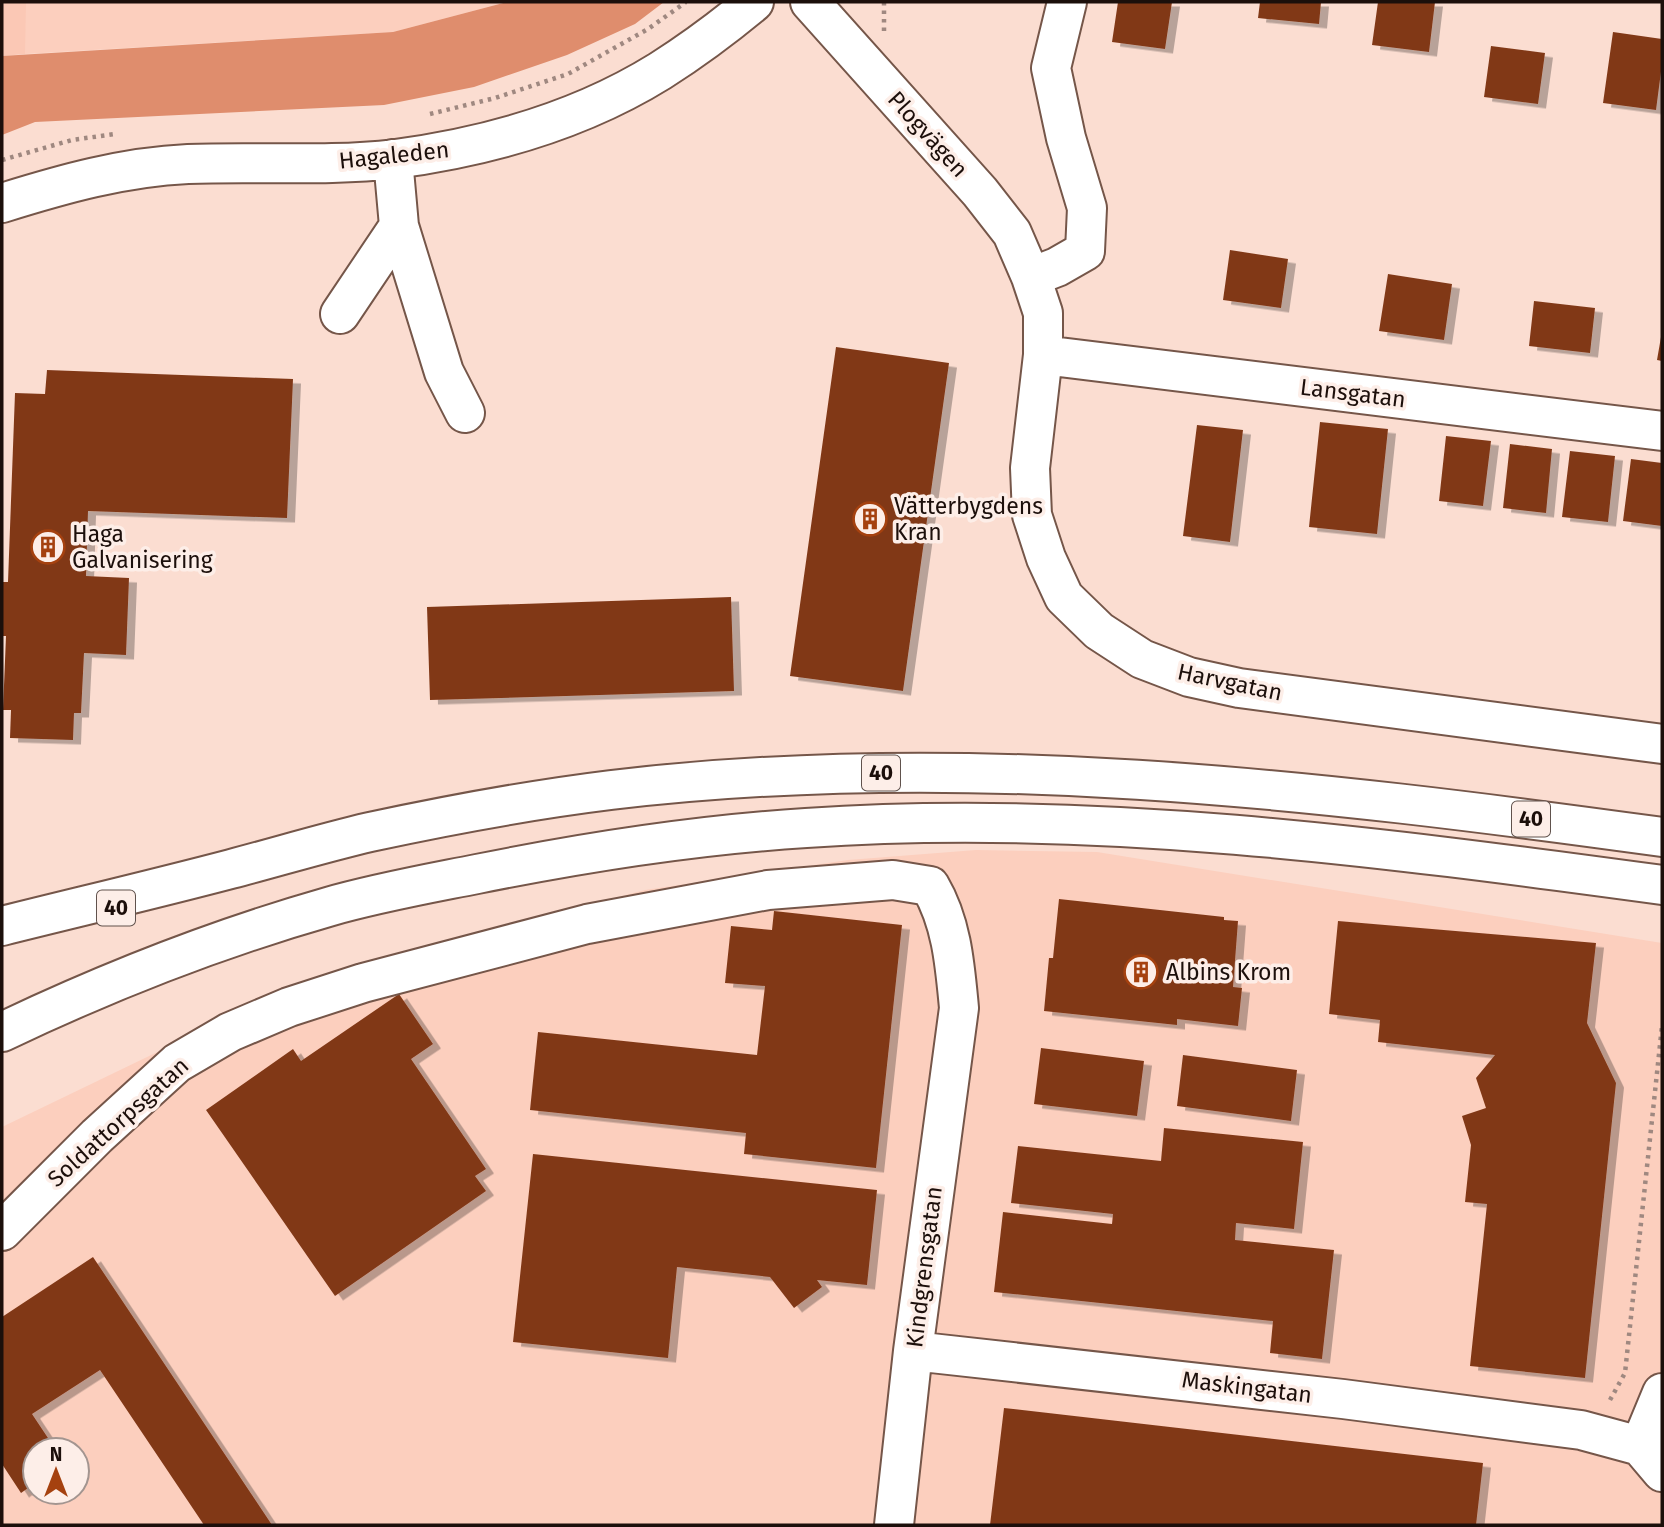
<svg xmlns="http://www.w3.org/2000/svg" width="1664" height="1527" font-family="'Fira Sans',sans-serif">
  <defs>
    <filter id="shadow"><feDropShadow dx="8" dy="4.5" stdDeviation="0" flood-color="#0004"/></filter>
  </defs>
  <rect width="100%" height="100%" fill="#fbddd1"/>
  <path fill="#fccfbe" fill-rule="evenodd" d="M25 2H507L393 32 25 54Z
    M976 850 1097 852 1662 943V1525H2V1127L174 1044 401 954 645 890 848 860ZM35 1450H77V1492H35Z"/>
  <path fill="#fbc8b5" d="M2 2H26L25 54 2 56Z"/>
  <path fill="#df8d6d" d="M507 2H664L635 24 567 55 474 87 384 105 35 122 2 135V56L393 32Z"/>
  <path fill="#813919" filter="url(#shadow)" d="M1118 2H1172L1165 49 1112 42Z
    M1260 2H1321L1319 24 1258 18Z
    M1378 2H1435L1429 52 1372 45Z
    M1613 32 1662 39V64L1656 110 1603 103Z
    M1491 46 1545 53 1538 104 1484 97Z
    M1230 250 1288 259 1281 308 1223 300Z
    M1388 274 1452 284 1444 340 1379 331Z
    M1534 301 1595 308 1590 353 1529 346Z
    M1661 337H1662V361L1657 360Z
    M836 347 949 363 903 691 790 676Z
    M47 370 293 379 287 518 88 511 86 576 129 578 126 655 84 653 81 713H74L73 740 10 738 11 710H3L6 636H2V582H8L15 393 45 394Z
    M1320 422 1388 429 1377 534 1309 527Z
    M1197 425 1243 430 1230 542 1183 536Z
    M1446 436 1491 441 1483 506 1439 501Z
    M1510 444 1552 449 1546 513 1503 508Z
    M1570 451 1615 456 1608 522 1562 517Z
    M1631 459 1662 463V526L1623 521Z
    M731 597 734 691 430 700 427 607Z
    M1059 899 1224 917V920L1238 921 1233 987 1242 988 1238 1026 1177 1019V1025L1044 1011 1049 958H1053Z
    M774 911 902 925 876 1168 744 1154 746 1133 530 1110 538 1032 757 1055 765 986 725 983 731 926 772 930Z
    M1338 921 1596 943 1587 1023 1616 1083 1585 1378 1470 1366 1487 1204 1465 1202 1471 1145 1462 1116 1486 1108 1476 1078 1495 1055 1378 1042 1380 1020 1329 1014Z
    M399 994 433 1044 411 1059 486 1169 475 1176 486 1191 335 1296 206 1110 293 1049 301 1061Z
    M1041 1048 1144 1061 1137 1116 1034 1104Z
    M1183 1055 1297 1070 1291 1121 1177 1106Z
    M1164 1128 1303 1142 1294 1229 1236 1223 1235 1240 1334 1250 1322 1359 1270 1353 1273 1321 994 1292 1003 1212 1112 1224 1113 1214 1011 1203 1018 1146 1161 1161Z
    M533 1154 877 1190 867 1285 817 1280 822 1287 794 1308 770 1277 677 1267 668 1358 513 1342Z
    M93 1257 272 1525H204L100 1370 32 1414 56 1450H35V1483L21 1493 2 1464V1317Z
    M1004 1408 1483 1463 1476 1525H990Z"/>
  <g fill="none" stroke-linecap="round" stroke-linejoin="round">
    <defs>
      <path id="minor" d="M810 2 980 192 1012 233 1031 277 1043 313V355L1030 468 1032 515 1046 558 1064 597 1099 631 1142 659 1189 677 1239 688 1662 744
        M2 203C63 184 123 167 188 164 257 161 326 167 395 159 486 147 581 120 660 71 693 50 724 27 754 2
        M399 226 444 372 465 413
        M1031 277 1057 267 1085 251 1087 208 1066 138 1051 68 1067 2
        M340 314 399 226 393 159
        M1043 355 1662 431
        M2 1231 97 1136 177 1063 230 1032 289 1007 363 983 587 924 768 890 893 880 930 886C952 923 955 966 959 1008L913 1351 894 1525
        M913 1351 1343 1399 1581 1430 1640 1446 1662 1472
        M1640 1446 1662 1393"/>
      <path id="highway" d="M2 926C78 907 155 889 231 869 277 857 323 843 370 832 449 815 530 800 611 790 962 748 1314 789 1662 837
        M2 1032C107 982 216 939 328 907 376 893 427 884 477 874 586 852 694 835 806 828 1090 808 1381 847 1662 885"/>
    </defs>
    <use href="#minor" stroke="#755649" stroke-width="42"/>
    <use href="#highway" stroke="#755649" stroke-width="42"/>
    <path stroke="#9f8880" stroke-width="4.5" stroke-dasharray="3.5 5" stroke-linecap="butt" d="M884 2V31
      M430 114 495 98 568 74 648 29 686 2
      M2 160 72 140 115 134
      M1610 1400 1625 1373 1662 1026"/>
    <use href="#minor" stroke="#fff" stroke-width="38"/>
    <use href="#highway" stroke="#fff" stroke-width="38"/>
  </g>
  <defs>
    <symbol id="building-ring" viewBox="-11 -11 22 22"><circle r="9.5" fill="#fdeee8" stroke="#a5410f" stroke-width="1.5"/><path d="M-4-6H4V6H1V3H-1V6H-4ZM-2.5-4.3h1.7v1.8h-1.7ZM.8-4.3h1.7v1.8H.8ZM-2.5-1h1.7V.8h-1.7ZM.8-1h1.7V.8H.8Z" fill="#a5410f"/></symbol>
  </defs>
  <g fill-rule="evenodd">
    <use href="#building-ring" x="851" y="500" width="38" height="38"/>
    <use href="#building-ring" x="29" y="528" width="38" height="38"/>
    <use href="#building-ring" x="1122" y="953" width="38" height="38"/>
  </g>
  <g text-anchor="middle" dominant-baseline="central" stroke-width="7" stroke-linejoin="round" paint-order="stroke">
    <g fill="#fdeee8" stroke="#60524d" stroke-width="2">
      <rect x="862" y="755.5" width="38" height="35" rx="5"/>
      <rect x="1512" y="801.5" width="38" height="35" rx="5"/>
      <rect x="97" y="890.5" width="38" height="35" rx="5"/>
    </g>
    <g font-size="21" font-weight="bold" fill="#1c0f0b">
      <text x="881" y="773">40</text>
      <text x="1531" y="819">40</text>
      <text x="116" y="908">40</text>
    </g>
    <g font-size="23" fill="#1c0f0b" stroke="#fdeee8">
      <text transform="translate(928 134) rotate(48)">Plogvägen</text>
      <text transform="translate(394 155) rotate(-6)">Hagaleden</text>
      <text transform="translate(1353 393) rotate(7)">Lansgatan</text>
      <text transform="translate(1230 682) rotate(12)">Harvgatan</text>
      <text transform="translate(118 1122) rotate(-42)">Soldattorpsgatan</text>
      <text transform="translate(924 1267) rotate(-83)">Kindgrensgatan</text>
      <text transform="translate(1247 1387) rotate(7)">Maskingatan</text>
    </g>
    <g font-size="23" fill="#1c0f0b" stroke="#fdeee8" text-anchor="start">
      <text x="894" y="506">Vätterbygdens<tspan x="894" dy="26">Kran</tspan></text>
      <text x="72" y="534">Haga<tspan x="72" dy="26">Galvanisering</tspan></text>
      <text x="1166" y="972">Albins Krom</text>
    </g>
  </g>
  <rect width="1664" height="1527" fill="none" stroke="#1c0f0b" stroke-width="7"/>
  <g transform="translate(56 1471)"><circle r="33" fill="#fdeee8" stroke="#a39590" stroke-width="2"/>
  <path d="M0-5L12 26L0 18L-12 26Z" fill="#a5410f"/>
  <text y="-10" font-size="19" font-weight="bold" text-anchor="middle" fill="#1c0f0b">N</text>
  </g>
</svg>
